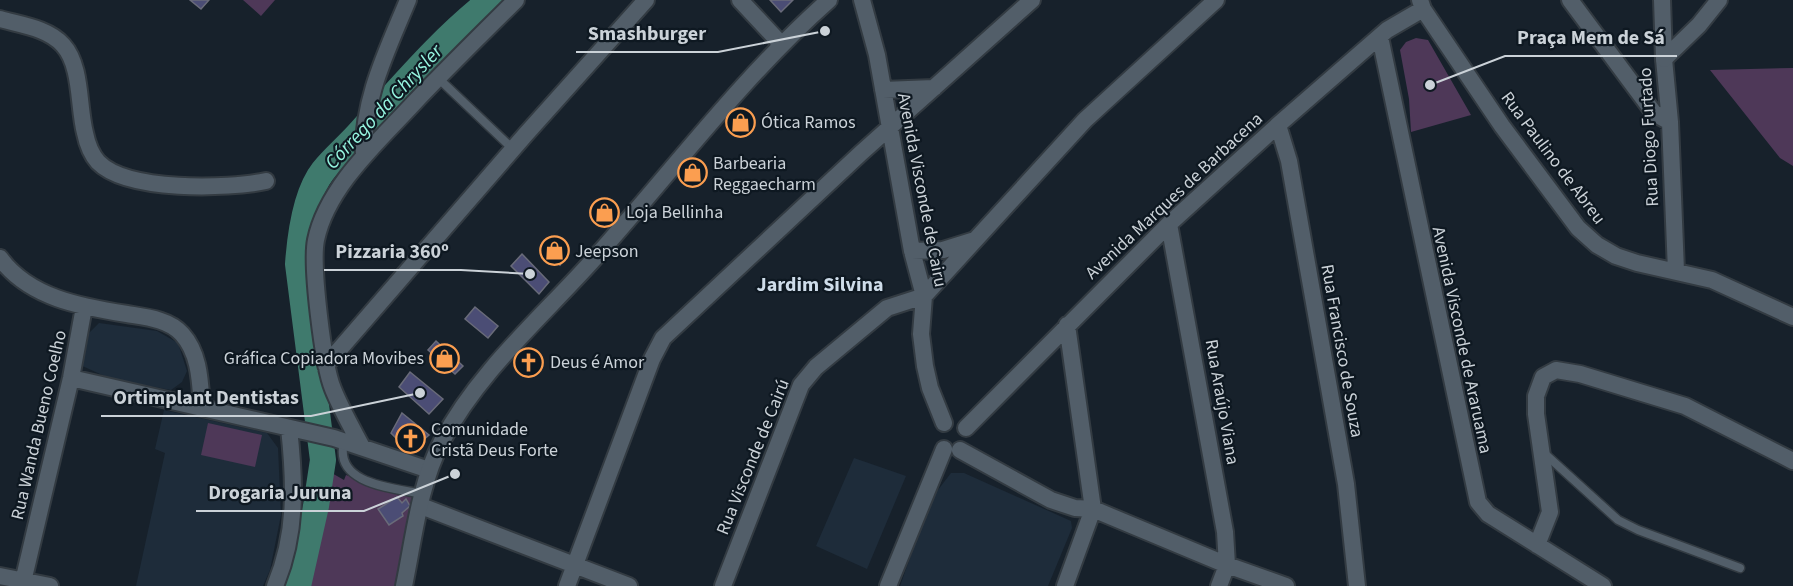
<svg xmlns="http://www.w3.org/2000/svg" width="1793" height="586" font-family="'Source Sans 3',sans-serif">
  <rect width="100%" height="100%" fill="#17212b"/>
  <path fill="#1e2c3a" d="M99 323 157 331 178 343 187 371 182 382 171 390 111 379 78 364 85 337Z
    M164 410 267 433 278 448 281 515 270 570 263 586H136L165 453 155 449Z
    M854 458 906 476 867 569 816 546Z
    M951 473H964L1071 521 1072 528 1048 586H900L931 499Z"/>
  <path fill="#4e3858" d="M243 0H275L261 16Z
    M1416 38 1428 40 1471 115 1411 132 1409 99 1400 50 1406 42Z
    M1793 68V166L1780 158 1710 70Z
    M208 423 262 435 255 467 201 455Z
    M330 472 344 480 346 475 417 498 397 586H301L320 522Z"/>
  <g fill="none" stroke-linecap="round" stroke-linejoin="round">
    <path stroke="#3f7a6d" stroke-width="26" d="M298 586 316 506 323 460 298 264C300 236 305 194 323 171 334 157 349 145 361 131 403 85 442 38 491 0"/>
  </g>
  <path fill="#4b4d75" stroke="#696b79" stroke-width="1.5" d="M190 0H209L201 9Z
    M770 0H793L781 12Z
    M550 237 568 254 560 265 541 247Z
    M522 254 549 282 539 294 511 266Z
    M475 307 498 326 488 338 465 319Z
    M436 341 463 366 455 374 428 350Z
    M410 372 443 399 429 414 399 387Z
    M402 413 429 435 414 448 408 450 391 433Z
    M397 497 402 503 406 499 410 506 402 513 403 516 389 525 378 509Z"/>
  <g fill="none" stroke-linecap="round" stroke-linejoin="round">
    <defs>
      <path id="service" d="M437 77 513 149
        M344 442C333 485 395 488 423 494
        M1544 453 1618 520 1638 530 1740 568"/>
      <path id="minor" d="M740 0 781 44
        M862 0 877 55 912 251 924 296 921 334 925 366 930 388 944 423
        M1420 0 1423 9 1502 126 1578 228 1597 245 1616 256 1637 263 1712 280 1793 317
        M1570 0 1654 113 1670 122
        M0 19C21 25 48 28 63 45 82 66 78 106 85 133 87 143 91 154 98 162 127 192 228 189 266 181
        M1380 37 1478 502 1488 514 1603 586
        M1664 59 1670 122 1676 271
        M883 90 934 88
        M1278 125 1289 161 1346 484 1357 586
        M364 156C362 100 387 51 408 0
        M1169 224 1225 532 1227 565 1219 586
        M912 251 943 250 975 240
        M0 258C29 298 82 307 127 314 145 317 169 319 182 334 200 354 200 382 202 408
        M326 365 526 134 646 0
        M71 378 334 438 429 470
        M966 428 1169 224 1278 125 1387 30 1423 9
        M362 447C352 428 341 409 333 389 323 365 311 265 316 240 327 187 378 142 413 104 447 68 482 34 516 0
        M960 450 1051 500 1075 508 1093 509 1227 565 1286 586
        M421 506 629 586
        M1537 545 1550 512 1536 414V396L1543 377 1556 370 1580 374 1685 406 1793 461
        M0 576 50 586
        M22 586 71 378 84 307
        M275 586C297 534 295 483 289 428
        M567 586 652 359 663 338 861 153 1032 0
        M723 586 801 385 816 367 887 308 924 296 1085 120 1216 0
        M888 586 944 449
        M1065 586 1093 509 1067 325"/>
      <path id="tertiary" d="M1662 0 1664 59
        M1664 59 1699 25 1719 0"/>
      <path id="secondary" d="M404 586C414 538 419 485 442 441 478 372 542 317 593 260 671 173 741 78 829 0"/>
    </defs>
    <use href="#service" stroke="#333b42" stroke-width="11"/>
    <use href="#minor" stroke="#333b42" stroke-width="20"/>
    <use href="#tertiary" stroke="#333b42" stroke-width="20"/>
    <use href="#secondary" stroke="#333b42" stroke-width="20"/>
    <use href="#service" stroke="#525e69" stroke-width="8"/>
    <use href="#minor" stroke="#525e69" stroke-width="16"/>
    <use href="#tertiary" stroke="#525e69" stroke-width="16"/>
    <use href="#secondary" stroke="#525e69" stroke-width="16"/>
  </g>
  <defs>
    <symbol id="shop-ring" viewBox="-11 -11 22 22"><circle r="9.5" fill="#0e1821" stroke="#fb9e50" stroke-width="1.5"/><path d="M-5-2.5h2.3a2.7 3.5 0 0 1 5.4 0H5L5.5 6h-11ZM-1.5-2.5h3a1.5 2.3 0 0 0-3 0Z" fill="#fb9e50"/></symbol>
    <symbol id="church-ring" viewBox="-11 -11 22 22"><circle r="9.5" fill="#0e1821" stroke="#fb9e50" stroke-width="1.5"/><path d="M-1.2-6h2.4v3.5h3.3v2.4h-3.3V6h-2.4V-.1h-3.3v-2.4h3.3Z" fill="#fb9e50"/></symbol>
  </defs>
  <g fill-rule="evenodd">
    <use href="#shop-ring" x="724" y="106" width="33" height="33"/>
    <use href="#shop-ring" x="676" y="156" width="33" height="33"/>
    <use href="#shop-ring" x="588" y="196" width="33" height="33"/>
    <use href="#shop-ring" x="538" y="234" width="33" height="33"/>
    <use href="#shop-ring" x="428" y="342" width="33" height="33"/>
    <use href="#church-ring" x="512" y="346" width="33" height="33"/>
    <use href="#church-ring" x="394" y="422" width="33" height="33"/>
  </g>
  <g text-anchor="middle" dominant-baseline="central" stroke-width="4.5" stroke-linejoin="round" paint-order="stroke">
    <g font-size="18" fill="#cbd2d8" stroke="#0e1821" text-anchor="start">
      <text x="761" y="122">Ótica Ramos</text>
      <text x="713" y="163">Barbearia<tspan x="713" dy="21">Reggaecharm</tspan></text>
      <text x="626" y="212">Loja Bellinha</text>
      <text x="575" y="251">Jeepson</text>
      <text x="424" y="358" text-anchor="end">Gráfica Copiadora Movibes</text>
      <text x="550" y="362">Deus é Amor</text>
      <text x="431" y="429">Comunidade<tspan x="431" dy="21">Cristã Deus Forte</tspan></text>
    </g>
    <g font-size="18" fill="#cbd2d8" stroke="#0e1821">
      <text transform="translate(1649 137) rotate(-93)">Rua Diogo Furtado</text>
      <text transform="translate(1553 158) rotate(53)">Rua Paulino de Abreu</text>
      <text transform="translate(922 190) rotate(79)">Avenida Visconde de Cairu</text>
      <text transform="translate(1174 196) rotate(-43)">Avenida Marques de Barbacena</text>
      <text transform="translate(1462 340) rotate(78)">Avenida Visconde de Araruama</text>
      <text transform="translate(1342 351) rotate(80)">Rua Francisco de Souza</text>
      <text transform="translate(1222 402) rotate(80)">Rua Araújo Viana</text>
      <text transform="translate(39 425) rotate(-77)">Rua Wanda Bueno Coelho</text>
      <text transform="translate(753 457) rotate(-68)">Rua Visconde de Cairú</text>
    </g>
    <g font-size="20" font-style="italic" fill="#96f5e0" stroke="#0e1821">
      <text transform="translate(384 107) rotate(-47)">Córrego da Chrysler</text>
    </g>
    <g font-size="20" font-weight="bold" fill="#cedce9" stroke="#0e1821">
      <text x="820" y="285">Jardim Silvina</text>
    </g>
  </g>
  <path fill="none" stroke="#cbd2d8" stroke-width="2" d="M825 31L718 52H576M1430 85L1505 56H1677M530 274L461 270H324M420 393L311 416H101M455 474L364 511H196"/>
  <g fill="#cbd2d8" stroke="#0e1821" stroke-width="2">
    <circle cx="825" cy="31" r="6"/>
    <circle cx="1430" cy="85" r="6"/>
    <circle cx="530" cy="274" r="6"/>
    <circle cx="420" cy="393" r="6"/>
    <circle cx="455" cy="474" r="6"/>
  </g>
  <g font-size="20" text-anchor="middle" font-weight="bold" fill="#cbd2d8" stroke="#0e1821" stroke-width="4.5" stroke-linejoin="round" paint-order="stroke">
    <text x="647" y="40">Smashburger</text>
    <text x="1591" y="44">Praça Mem de Sá</text>
    <text x="392" y="258">Pizzaria 360º</text>
    <text x="206" y="404">Ortimplant Dentistas</text>
    <text x="280" y="499">Drogaria Juruna</text>
  </g>
</svg>
